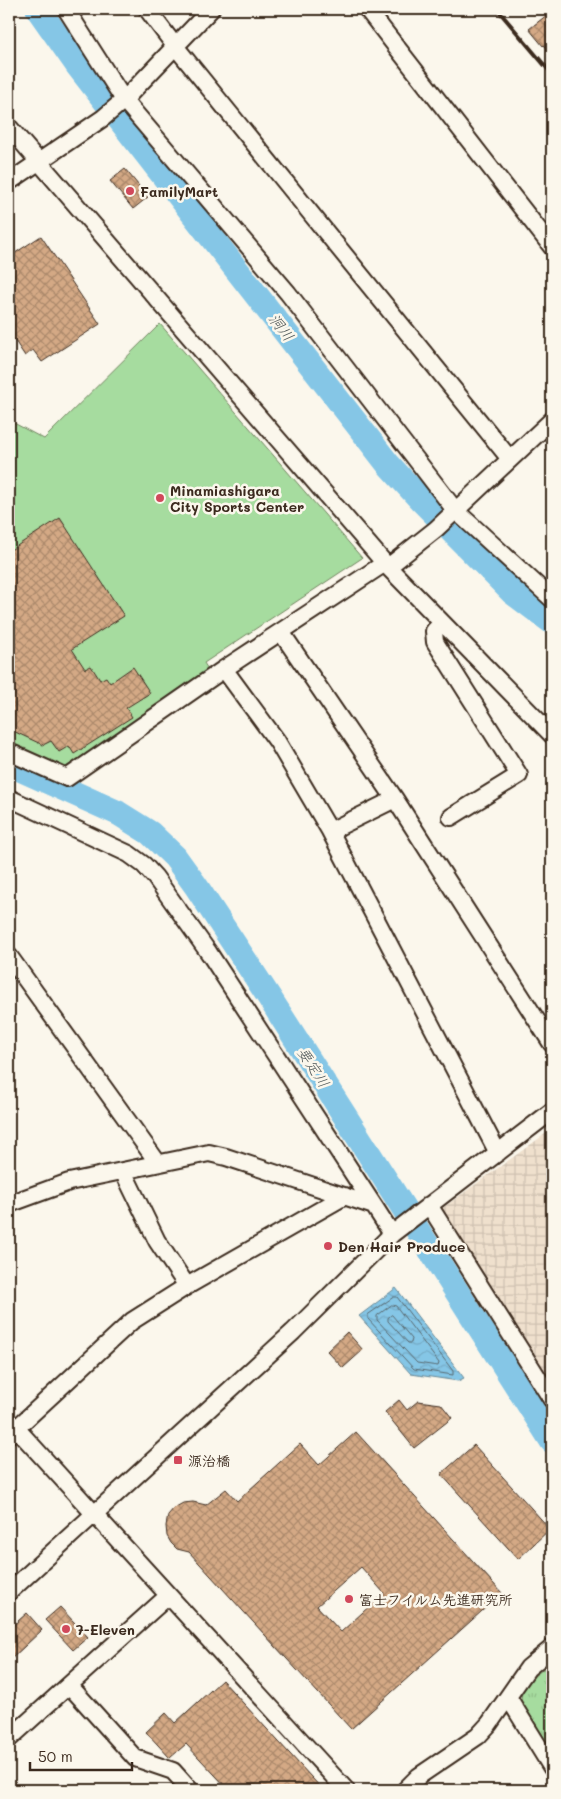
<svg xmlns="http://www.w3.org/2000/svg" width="561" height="1799" font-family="Mali,'Klee One',sans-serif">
  <defs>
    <pattern id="industrial-grid" width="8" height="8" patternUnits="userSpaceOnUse" patternTransform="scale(1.25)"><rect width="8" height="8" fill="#efe0cd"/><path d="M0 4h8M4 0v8" fill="none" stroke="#cec0b0"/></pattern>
    <pattern id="grass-tufts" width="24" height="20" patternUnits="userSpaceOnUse" patternTransform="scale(1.25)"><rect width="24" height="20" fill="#a6dc9f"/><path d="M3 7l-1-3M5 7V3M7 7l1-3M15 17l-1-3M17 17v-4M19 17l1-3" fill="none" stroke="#90bd88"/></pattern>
    <pattern id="water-waves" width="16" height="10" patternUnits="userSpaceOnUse" patternTransform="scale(1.25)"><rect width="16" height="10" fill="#85c6e6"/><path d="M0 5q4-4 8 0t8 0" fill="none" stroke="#74aac5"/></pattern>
    <pattern id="building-cross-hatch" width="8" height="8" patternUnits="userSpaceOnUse" patternTransform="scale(1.25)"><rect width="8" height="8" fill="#d4a985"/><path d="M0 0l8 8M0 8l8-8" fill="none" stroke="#ad8a6c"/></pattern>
  </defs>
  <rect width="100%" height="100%" fill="#fbf7ec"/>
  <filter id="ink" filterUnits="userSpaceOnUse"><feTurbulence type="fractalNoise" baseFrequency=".02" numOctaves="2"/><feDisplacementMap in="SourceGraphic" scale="10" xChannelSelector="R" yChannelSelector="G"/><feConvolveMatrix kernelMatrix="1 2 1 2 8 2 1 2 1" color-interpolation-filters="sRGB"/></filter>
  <g filter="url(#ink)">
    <path fill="url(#industrial-grid)" d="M552 1129V1384L440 1210Z"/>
    <path fill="url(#grass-tufts)" stroke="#70835e" d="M552 1663V1754L521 1705C519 1683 537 1674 552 1663Z"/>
    <path fill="#a6dc9f" stroke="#70835e" d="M160 324 362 558 204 663 209 671 60 771 9 747V424L12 422 44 439Z"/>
    <path fill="url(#water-waves)" stroke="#678896" d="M396 1288 464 1378 458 1381 411 1374 359 1316Z"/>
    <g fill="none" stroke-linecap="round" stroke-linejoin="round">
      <path stroke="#59686e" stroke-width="1" d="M394 1297H397L453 1371V1375L414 1369 368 1319V1315Z
        M392 1305 396 1306 439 1363 438 1366 417 1363 377 1320V1316Z
        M392 1315 412 1339 411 1343H408L388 1321V1318Z"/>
      <path stroke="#85c6e6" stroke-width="25" d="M38 9 78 66 388 464 421 500 512 592 552 622
        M9 764 118 813 150 833 175 857 196 886 269 997 552 1441"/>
    </g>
    <path fill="url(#building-cross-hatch)" stroke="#3b2a1e" fill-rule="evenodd" d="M552 11V54L544 45 543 46 529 29Z
      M125 169 148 197 133 209 110 181Z
      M41 236 100 324 42 362 33 350 25 356 9 332V257Z
      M60 518 124 616 72 649 85 669 91 666 100 680 106 677 110 683 133 667 150 693 126 708 132 717 74 754 69 746 59 752 51 741 43 745 11 730 9 726V551Z
      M347 1332 363 1350 343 1368 327 1351Z
      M399 1400 407 1410 418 1401 441 1404 452 1418 414 1448 385 1412Z
      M356 1432 502 1593 351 1729 189 1552 177 1549 171 1543 167 1536 166 1526 168 1515 174 1508 183 1503 193 1502 206 1505 226 1489 237 1501 300 1444 319 1465ZM361 1567 384 1593 341 1632 317 1606Z
      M474 1445 550 1529 518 1559 441 1474Z
      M60 1607 88 1637 73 1650 45 1620Z
      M27 1613 42 1630 9 1661V1629Z
      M222 1680 323 1790H229L186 1744 170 1758 146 1732 166 1713 175 1723Z"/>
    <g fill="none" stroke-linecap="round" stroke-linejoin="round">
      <defs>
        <path id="minor" d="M66 9 124 100 288 293 455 510 552 599
          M147 9 175 46 510 459
          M367 9 552 247
          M9 127 388 567 552 735
          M9 182 103 118 124 100 211 9
          M388 567 436 529 552 420
          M442 623 434 631 435 642 519 775 451 817
          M281 632 395 799 552 1044
          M224 669 277 741 330 831 498 1153
          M9 752 67 778 224 669 385 563
          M9 798 129 854 144 865 155 877 209 953 374 1206
          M330 831 395 799
          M9 956 158 1163
          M123 1171 157 1241 187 1286
          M9 1204 69 1182 209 1153 226 1157 374 1206 392 1234
          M429 1205 552 1400
          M16 1428 346 1790
          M9 1435 132 1321 187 1286 345 1196
          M9 1592 293 1332 392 1234 552 1111
          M69 1685 135 1758 173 1771 190 1790
          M508 1697 552 1768
          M9 1739 168 1596
          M405 1790 419 1776 478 1736 489 1724 528 1668 552 1648"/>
      </defs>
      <use href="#minor" stroke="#3b2a1e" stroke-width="20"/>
      <use href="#minor" stroke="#fbf7ec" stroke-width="16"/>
      <path stroke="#3b2a1e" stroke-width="4" d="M497 9 552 74"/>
    </g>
  </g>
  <g fill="#d1495b" stroke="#fbf7ec" stroke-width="2">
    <circle cx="130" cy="191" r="5"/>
    <circle cx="160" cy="498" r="5"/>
    <circle cx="328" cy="1246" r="5"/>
    <rect x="173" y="1455" width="10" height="10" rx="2.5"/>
    <circle cx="349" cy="1599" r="5"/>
    <circle cx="66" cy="1629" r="5"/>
  </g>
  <g text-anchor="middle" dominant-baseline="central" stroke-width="5" stroke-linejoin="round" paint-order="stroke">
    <g font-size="14" font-weight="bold" fill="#3b2a1e" stroke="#fbf7ec" text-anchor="start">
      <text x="140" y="191">FamilyMart</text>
      <text x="170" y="490">Minamiashigara<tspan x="170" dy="16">City Sports Center</tspan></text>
      <text x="338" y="1246">Den Hair Produce</text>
      <text x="188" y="1460">源治橋</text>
      <text x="359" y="1599">富士フイルム先進研究所</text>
      <text x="76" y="1629">7-Eleven</text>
    </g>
    <g font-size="15" font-style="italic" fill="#51595a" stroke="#fbf7ec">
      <text transform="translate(282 327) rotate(52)">洞川</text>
      <text transform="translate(314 1067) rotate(57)">要定川</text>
    </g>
  </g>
  <rect width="561" height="1799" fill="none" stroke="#fbf7ec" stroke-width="30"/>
  <rect x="15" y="15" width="531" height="1769" fill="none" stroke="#3b2a1e" stroke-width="2" filter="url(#ink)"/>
  <path d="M30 1762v8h102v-8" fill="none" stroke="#3b2a1e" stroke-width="2.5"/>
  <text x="38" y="1762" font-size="15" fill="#3b2a1e" stroke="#fbf7ec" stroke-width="4" paint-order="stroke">50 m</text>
</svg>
